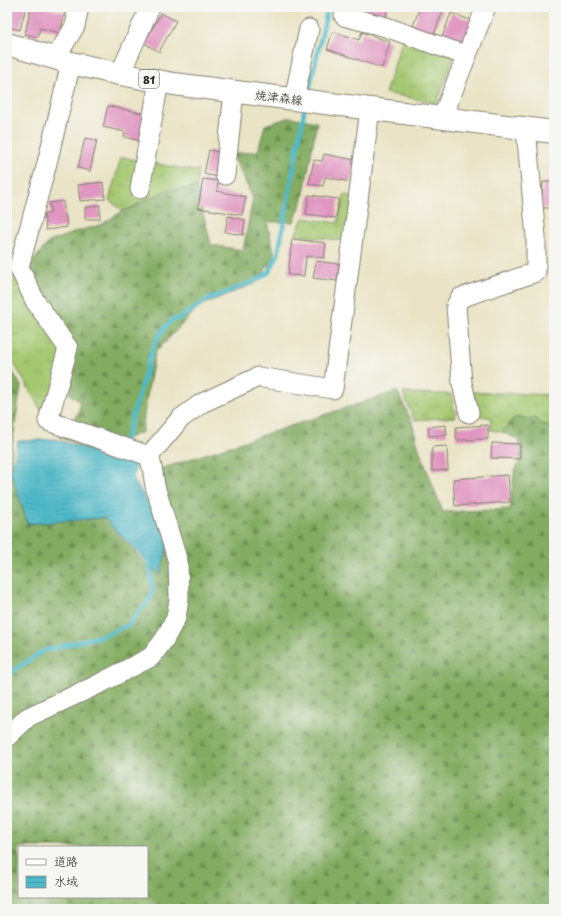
<svg xmlns="http://www.w3.org/2000/svg" width="561" height="916" font-family="'Playpen Sans','Klee One',sans-serif">
  <defs>
    <pattern id="grass-tufts" width="24" height="20" patternUnits="userSpaceOnUse"><rect width="24" height="20" fill="#a4c770"/><path d="M3 7l-1-3M5 7V3M7 7l1-3M15 17l-1-3M17 17v-4M19 17l1-3" fill="none" stroke="#8daa60"/></pattern>
    <pattern id="forest-firs" width="22" height="20" patternUnits="userSpaceOnUse"><rect width="22" height="20" fill="#83ac62"/><path d="M5 1l3.5 6h-7zM16 11l3.5 6h-7z" fill="#6a8b50"/></pattern>
    <pattern id="water-rules" width="6" height="5" patternUnits="userSpaceOnUse"><rect width="6" height="5" fill="#4ebac9"/><path d="M0 2.5h6" fill="none" stroke="#449fac"/></pattern>
  </defs>
  <rect width="100%" height="100%" fill="#f6f6f2"/>
  <filter id="ink" filterUnits="userSpaceOnUse"><feTurbulence type="fractalNoise" baseFrequency=".025" numOctaves="2"/><feDisplacementMap in="SourceGraphic" scale="8" xChannelSelector="R" yChannelSelector="G"/><feConvolveMatrix kernelMatrix="1 2 1 2 8 2 1 2 1" color-interpolation-filters="sRGB"/></filter>
  <filter id="wash" filterUnits="userSpaceOnUse"><feTurbulence type="fractalNoise" baseFrequency=".012" numOctaves="4" result="noise"/><feDisplacementMap in="SourceGraphic" scale="16" xChannelSelector="R" yChannelSelector="G"/><feGaussianBlur stdDeviation="0.9" result="paint"/><feColorMatrix in="noise" values="0 0 0 0 0 0 0 0 0 0 0 0 0 0 0 0 0 1.4 0 .05"/><feComposite in="paint" operator="in"/></filter>
  <g filter="url(#wash)">
    <rect width="100%" height="100%" fill="#eae4c6"/>
    <path fill="url(#grass-tufts)" stroke="#607246" d="M404 35 454 56 437 103 385 93Z
      M121 157 195 171 198 169 197 188 167 190 136 206 123 211 109 200Z
      M344 195 353 196 345 241 295 235 303 218 338 223Z
      M7 264 10 265 68 348 46 419 7 351Z
      M473 392 554 395V425H542L514 418 502 432 490 430 491 418 478 415Z
      M403 393 451 394 456 417 414 420Z"/>
    <path fill="url(#forest-firs)" stroke="#50643f" fill-rule="evenodd" d="M291 117 317 122 303 199 294 222H267L275 256 256 283 199 306 155 353 146 401 142 432 116 443 102 454 59 437 79 412 80 402 69 393 68 347 24 272 49 242 78 231 100 225 123 211 136 206 137 204 167 190 197 188 211 245 243 250 253 198 232 154 258 151 265 125Z
      M7 362 21 386 13 438 11 473 28 524 104 518 143 561 160 575V469L397 391 412 422 419 449 443 512 510 509 514 474 520 459 519 440 502 432 514 418H535L542 425H554V909H7ZM19 847H147V897H19Z"/>
    <path fill="url(#water-rules)" stroke="#356b72" d="M55 439 102 454 137 461 133 479 170 538 160 575 104 518 28 524 11 473 18 441Z"/>
    <g fill="none" stroke-linecap="round" stroke-linejoin="round">
      <path stroke="#4ebac9" stroke-width="4.5" d="M308 95 328 7
        M125 441 153 347 161 332 173 319H178L207 300 257 280 269 272 278 255 305 106
        M7 678 14 670 43 651 105 635 128 625 147 603 153 592 149 560"/>
    </g>
    <g id="blocks">
      <path fill="#e096c1" d="M12 7H26L20 30 7 27Z
        M31 7H41L65 12 60 33 40 28 38 37 25 34Z
        M354 7H388L386 17 354 9Z
        M420 7H434L443 11 434 34 413 26Z
        M161 13 176 21 159 52 144 43Z
        M451 13 473 21 464 45 442 37Z
        M333 31 359 40 362 32 390 42 382 68 327 49Z
        M108 106 151 115 145 142 124 137 125 132 103 127Z
        M85 138 97 140 90 171 78 168Z
        M209 150 224 153 219 177 204 174Z
        M324 154 355 160 351 182 325 177 323 186 309 184 314 160 322 161Z
        M203 179 218 181 217 191 246 197 242 215 198 208Z
        M103 182 105 199 80 201 78 185Z
        M543 182H554V208H541Z
        M309 195 339 199 336 218 306 214Z
        M63 201 67 227 46 230 44 214 51 213 49 203Z
        M100 205V219H85V208Z
        M228 216 245 220 243 235 225 232Z
        M292 239 326 243 324 258 306 256 304 276 288 275Z
        M316 261 339 264 337 281 313 278Z
        M446 425 447 435 429 436 428 427Z
        M488 425V439L456 440V427Z
        M492 443 520 444V459L491 458Z
        M447 446 448 470 432 471V447Z
        M508 475 510 502 455 506 453 479Z"/>
    </g>
  </g>
  <g filter="url(#ink)">
    <use href="#blocks" fill-opacity="0" stroke="#838071" stroke-width="1"/>
    <g fill="none" stroke-linecap="round" stroke-linejoin="round">
      <defs>
        <path id="minor" d="M344 16 386 27 467 56
          M55 59 75 26 79 7
          M71 63 47 163 19 267 35 301 68 348 48 421 149 456
          M120 74 150 7
          M294 99 309 29
          M442 118 486 7
          M225 175 234 92
          M140 189 159 81
          M469 413 462 383 456 306 460 298 536 272V237L526 129
          M7 737 28 717 99 684 151 657 164 640 176 618 179 599 178 562 155 486 152 467 149 456 180 419 202 403 258 377 333 389 370 109"/>
        <path id="major" d="M7 44 71 63 120 74 174 84 554 132"/>
      </defs>
      <use href="#minor" stroke="#838071" stroke-width="21"/>
      <use href="#major" stroke="#838071" stroke-width="24"/>
      <use href="#minor" stroke="#fff" stroke-width="19"/>
      <use href="#major" stroke="#fff" stroke-width="22"/>
    </g>
  </g>
  <g text-anchor="middle" dominant-baseline="central" stroke-width="4" stroke-linejoin="round" paint-order="stroke">
    <rect fill="#f6f6f2" stroke="#5d5d5c" stroke-width="1" x="139" y="70" width="20" height="18" rx="3"/>
    <g font-size="11" font-weight="bold" fill="#1c1c1c">
      <text x="149" y="79">81</text>
    </g>
    <g font-size="12" fill="#1c1c1c" stroke="#f6f6f2">
      <text transform="translate(279 97) rotate(7)">焼津森線</text>
    </g>
  </g>
  <rect width="561" height="916" fill="none" stroke="#f6f6f2" stroke-width="24"/>
  <rect x="18" y="846" width="130" height="52" fill="#f6f6f2" stroke="#9f9f9c"/>
  <rect x="26" y="859" width="20" height="6" fill="#ffffff" stroke="#9f9f9c"/>
  <text x="54" y="866" font-size="12" fill="#1c1c1c">道路</text>
  <rect x="26" y="876" width="20" height="12" fill="url(#water-rules)" stroke="#9f9f9c"/>
  <text x="54" y="886" font-size="12" fill="#1c1c1c">水域</text>
</svg>
